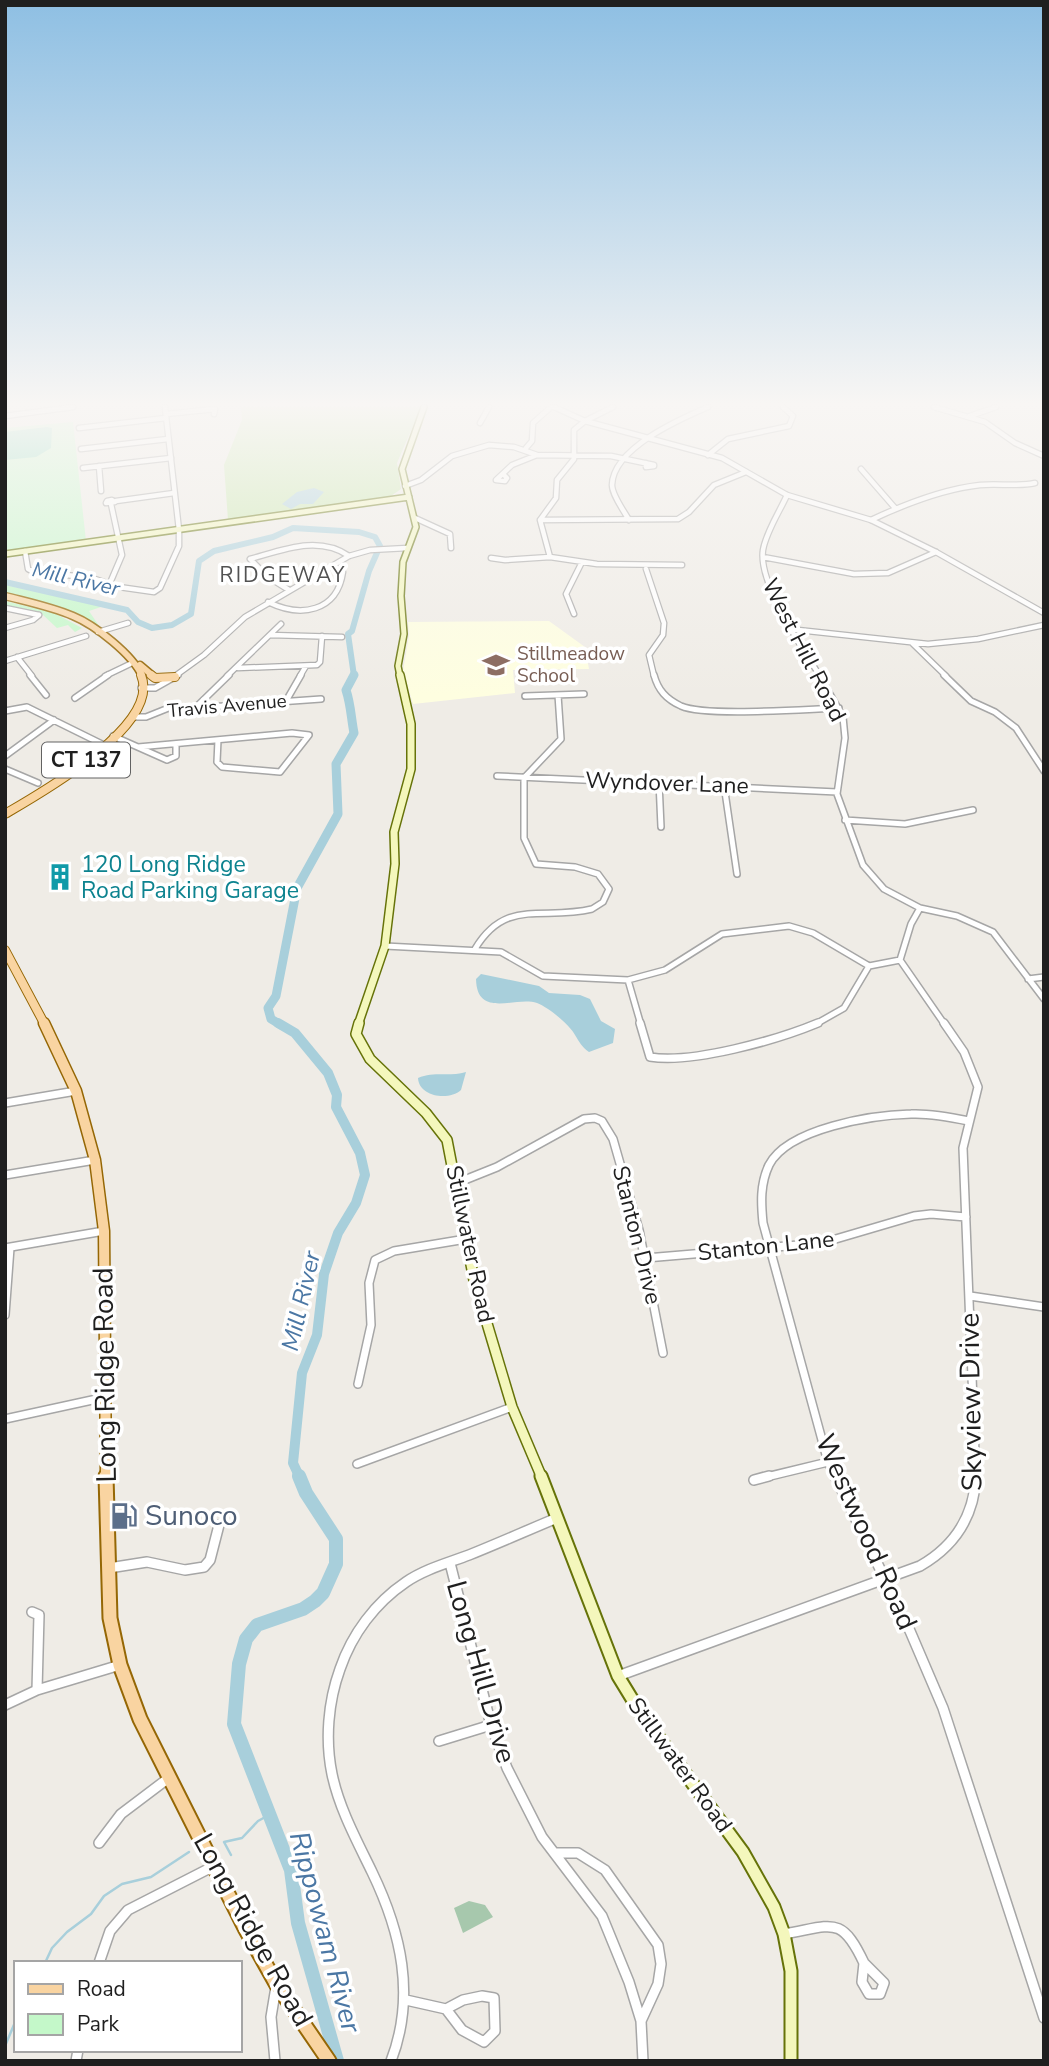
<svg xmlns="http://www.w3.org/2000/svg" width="1049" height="2066" font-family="'Nunito Sans',sans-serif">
  <rect width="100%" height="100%" fill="#efece6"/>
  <path fill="#fefee0" d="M549 621 585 647 589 669 513 670 515 693 413 704 403 671 409 636 408 622Z"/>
  <path fill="#c9e8ad" d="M241 407H421L397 463 401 489 388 498 228 520 224 465 242 420Z"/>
  <path fill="#a7c8ad" d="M469 1901 485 1905 493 1917 463 1933 454 1908Z"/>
  <path fill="#c4f8c9" d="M73 422 86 541 5 552V428Z
    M5 585 104 606 89 611 101 629 82 618 5 595Z
    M5 601 54 613 82 628 75 632 68 625 57 628 42 614 5 606Z"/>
  <path fill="#86dcbc" d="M47 427 52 428 51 448 36 457 5 460V432Z"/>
  <path fill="#a8cfdb" d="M314 488 324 492 313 504H300L291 509 282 504 297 492Z
    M481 974 539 986 549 993 580 995 590 999 601 1021 615 1029 613 1043 589 1052C581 1046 580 1043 575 1035 570 1025 548 1007 537 1003 515 996 477 1019 476 979Z
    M466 1072 461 1090C449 1101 419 1097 418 1078 434 1071 450 1077 466 1072Z"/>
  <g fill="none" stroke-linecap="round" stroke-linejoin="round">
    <path stroke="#a8cfdb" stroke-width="2.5" d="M231 1855 224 1842 242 1838 258 1821 269 1815
      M45 1963 52 1948 67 1932 91 1914 104 1896 122 1884 151 1877 189 1852
      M5 2046 16 2020"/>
    <path stroke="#a8cfdb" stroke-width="6" d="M5 582 127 610 138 622 152 628 172 625 191 614 199 561 214 551 273 537 293 528 359 532 375 537 380 546 369 571 352 631 348 634 354 676"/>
    <path stroke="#a8cfdb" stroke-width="9" d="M281 1025 271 1019 268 1008 276 996 297 888 338 814 336 764 354 733C351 718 351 705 346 690L354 675"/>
    <path stroke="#a8cfdb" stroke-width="10" d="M278 1023 295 1033 328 1073 337 1095 336 1107 360 1153 365 1175 356 1203 338 1233 324 1274 317 1335 302 1373 293 1463 300 1478"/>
    <path stroke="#a8cfdb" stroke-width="14" d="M299 1476 306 1493 336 1539V1564L323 1593 315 1601 303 1609 257 1625 246 1639 239 1664 234 1724 291 1870 298 1923 337 2061"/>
    <defs>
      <path id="minor-far3" d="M934 407 985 422 1015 443 1044 456
        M166 414 215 409 214 414
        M5 416 73 407
        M970 416 996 407
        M480 423 489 407
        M79 428 166 418
        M526 448 532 441 533 423 551 407
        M81 449 168 439
        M708 455 728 439 789 426 793 416 783 407
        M99 466 101 491
        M83 468 171 458
        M861 469 895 508
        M504 475 507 478 505 481 496 480 512 465 537 455
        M405 486 421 480 452 456 489 445 514 447 537 455 611 456 654 465V466L646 467V463
        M787 495C780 511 766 532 763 550 758 583 802 648 820 676
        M112 500 115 502 106 503 107 501Z
        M116 501 174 493
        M415 518 450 534 451 548
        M540 520 678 519 689 512 714 485 746 472
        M629 520C624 511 612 495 612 485 613 448 680 419 708 407
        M871 520C905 504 943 489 980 485 999 483 1017 487 1035 483
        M25 551 28 569 32 571 92 578 119 587 154 592 160 588 179 546V530
        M550 557 540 520 556 498 557 480 574 459V430L585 421 613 407
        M763 557 854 574 888 573 936 552
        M491 558 505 560 550 557 597 564 682 565
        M646 569 664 623 663 635 649 655 654 676
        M110 583 122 555 111 504
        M289 590 268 577 250 559C283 550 318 535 349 556
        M268 602C301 618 337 612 343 572L332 566
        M5 608 39 615
        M574 614 566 594 582 562
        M5 628 33 620 39 615
        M789 629 928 644 978 639 1044 625
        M98 632 128 623
        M270 635 342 637
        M912 643 946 676
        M17 657 32 676
        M5 661 86 636
        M238 668 317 665 320 662 322 636
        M105 676 130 664
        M175 676 204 655 245 617 349 556 370 550 407 548
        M227 676 281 624
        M300 676 306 666"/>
      <path id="minor-far2" d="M30 675 46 695
        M654 675C658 690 666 699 681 706 706 717 806 709 839 708
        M819 675 843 717 845 738 837 794 863 865 884 889 920 908 957 916 993 932 1044 999
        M944 675 971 701 995 712 1016 728 1044 771
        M141 688H155L178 675
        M525 696 584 694
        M75 698 108 675
        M286 701 301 675
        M195 708 229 675
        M5 711 27 707 106 746
        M134 717H146L171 707 195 708 321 699
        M113 736 167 760 176 756V744
        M138 747 292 733 309 735 280 772 222 767 217 762 218 740
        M5 756 54 720
        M5 769 38 783
        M497 776 837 792
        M659 782 661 827
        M724 785 737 874
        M845 820 905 824 973 810
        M385 946 501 952 543 976 628 980 665 970 722 934 789 926 813 933 869 966
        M475 949C506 897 543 921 592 909L603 902 609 889 598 874 575 867 536 864 524 838V778L561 739 558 695
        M900 960 945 1025
        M1028 979 1044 977
        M628 980 641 1025
        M814 1025 844 1008 869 966 900 960 911 924 920 908"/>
      <path id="minor-far1" d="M640 1023 650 1057C692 1064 777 1040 818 1023
        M944 1023 964 1052 978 1087 963 1148 976 1478
        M5 1103 76 1091
        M5 1175 95 1160
        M457 1183 497 1167 584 1119 595 1118 602 1121 613 1139 639 1230 663 1353
        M5 1248 104 1231
        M646 1258 822 1243 914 1216 931 1214 966 1217
        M970 1296 1044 1307
        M5 1315 10 1248
        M358 1384 371 1325 369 1283 375 1260 394 1251 466 1239
        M5 1419 106 1397
        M357 1464 512 1407
        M762 1478 828 1462
        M836 1478 828 1462 763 1223C761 1203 760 1184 769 1165 788 1128 873 1115 911 1114 930 1113 950 1117 969 1121"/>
      <path id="minor" d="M835 1476 910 1631 943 1708 1044 2018
        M754 1480 769 1476
        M450 1563 491 1725 507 1768 542 1837 602 1916 629 1982 641 2021 643 2061
        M109 1568 147 1562 185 1570 204 1567 210 1560 219 1525
        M32 1612 39 1615 37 1690
        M618 1676 920 1566C955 1546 974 1517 976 1476
        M5 1705 37 1690 120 1665
        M439 1741 491 1725
        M99 1843 121 1814 170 1777
        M555 1853H578L605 1870 658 1945 661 1964 658 1984 641 2021
        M784 1934C832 1926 841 1914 864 1963
        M99 1963 110 1931 128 1910 214 1866
        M864 1963 884 1983 880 1994H869L862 1982Z
        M482 1996 494 1998 495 2031 484 2042 462 2030 446 2009 463 2000Z
        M406 2000 446 2009
        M76 2061 78 2050
        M275 2061 271 2017 276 1987
        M391 2061C416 1996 401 1932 372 1872 357 1841 339 1808 332 1774 325 1740 328 1702 340 1669 352 1634 375 1603 406 1582 425 1569 448 1563 469 1555 499 1543 528 1530 557 1518"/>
      <path id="tertiary" d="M165 407 179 530
        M554 407 585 421 722 458 787 495 871 520 936 552 1044 613"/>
      <path id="secondary-far3" d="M5 554 409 497
        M400 676 398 666 404 634 401 596 403 562 416 527 402 469 424 407"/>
      <path id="secondary-far2" d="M358 1025 385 946 395 864 394 832 411 769V724L400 675"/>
      <path id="secondary-far1" d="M359 1023 356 1034 370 1059 426 1113 447 1140 474 1280 512 1407 542 1478"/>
      <path id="secondary" d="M541 1476 618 1676 640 1712 743 1852 774 1907 784 1934 791 1971V2061"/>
      <path id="primary-far3" d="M5 596C28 602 52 607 73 616 95 625 133 655 142 676
        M140 665 153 676"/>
      <path id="primary-far2" d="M151 675 155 678 175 677
        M5 814C41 793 162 725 141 675
        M5 950 45 1025"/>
      <path id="primary-far1" d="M44 1023 76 1091 95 1160 104 1231 106 1478"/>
      <path id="primary" d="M106 1476 110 1618 120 1665 140 1719 245 1928 277 1985 329 2061"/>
    </defs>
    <use href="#minor-far3" stroke="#a6a6a6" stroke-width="7"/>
    <use href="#minor-far2" stroke="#a6a6a6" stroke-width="8"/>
    <use href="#minor-far1" stroke="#a6a6a6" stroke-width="10"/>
    <use href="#minor" stroke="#a6a6a6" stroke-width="12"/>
    <use href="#tertiary" stroke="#a6a6a6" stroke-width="7"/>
    <use href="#secondary-far3" stroke="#667309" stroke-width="8"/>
    <use href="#secondary-far2" stroke="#667309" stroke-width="10"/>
    <use href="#secondary-far1" stroke="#667309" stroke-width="12"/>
    <use href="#secondary" stroke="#667309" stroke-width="15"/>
    <use href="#primary-far3" stroke="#956705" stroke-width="9"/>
    <use href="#primary-far2" stroke="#956705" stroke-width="10"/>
    <use href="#primary-far1" stroke="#956705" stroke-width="13"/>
    <use href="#primary" stroke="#956705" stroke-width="17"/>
    <use href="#minor-far3" stroke="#fff" stroke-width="4.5"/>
    <use href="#minor-far2" stroke="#fff" stroke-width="5"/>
    <use href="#minor-far1" stroke="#fff" stroke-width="7"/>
    <use href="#minor" stroke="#fff" stroke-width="9"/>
    <use href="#tertiary" stroke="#fff" stroke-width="4.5"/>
    <use href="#secondary-far3" stroke="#f4f7bc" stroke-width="5"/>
    <use href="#secondary-far2" stroke="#f4f7bc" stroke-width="7"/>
    <use href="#secondary-far1" stroke="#f4f7bc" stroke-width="9"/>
    <use href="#secondary" stroke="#f4f7bc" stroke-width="11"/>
    <use href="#primary-far3" stroke="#f9d4a1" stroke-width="6"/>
    <use href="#primary-far2" stroke="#f9d4a1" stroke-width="8"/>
    <use href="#primary-far1" stroke="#f9d4a1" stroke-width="10"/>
    <use href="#primary" stroke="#f9d4a1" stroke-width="13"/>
  </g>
  <linearGradient id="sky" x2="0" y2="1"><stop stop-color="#8ebfe3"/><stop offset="0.58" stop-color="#f8f6f4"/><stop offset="1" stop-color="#f8f6f4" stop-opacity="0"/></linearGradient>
  <rect width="1049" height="696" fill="url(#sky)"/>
  <defs>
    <symbol id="school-bare" viewBox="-9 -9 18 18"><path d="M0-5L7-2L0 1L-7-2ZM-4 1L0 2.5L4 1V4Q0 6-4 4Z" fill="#8d6e63" stroke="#fff" stroke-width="2.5" paint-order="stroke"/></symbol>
    <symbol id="building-bare" viewBox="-9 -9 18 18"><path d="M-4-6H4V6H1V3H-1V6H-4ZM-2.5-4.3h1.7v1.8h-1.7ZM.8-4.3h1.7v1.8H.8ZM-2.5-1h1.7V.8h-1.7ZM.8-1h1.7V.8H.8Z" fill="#0f9aa8" stroke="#fff" stroke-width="2.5" paint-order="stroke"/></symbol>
    <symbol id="fuel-bare" viewBox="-9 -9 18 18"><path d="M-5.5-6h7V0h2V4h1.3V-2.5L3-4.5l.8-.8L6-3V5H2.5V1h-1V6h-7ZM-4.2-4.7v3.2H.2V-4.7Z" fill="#5c6f8a" stroke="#fff" stroke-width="2.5" paint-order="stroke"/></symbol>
  </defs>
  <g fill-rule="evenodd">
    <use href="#school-bare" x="477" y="646" width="38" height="38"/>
    <use href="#building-bare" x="41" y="858" width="38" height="38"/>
    <use href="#fuel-bare" x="105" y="1497" width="38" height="38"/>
  </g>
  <g text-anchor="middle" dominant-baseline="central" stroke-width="7" stroke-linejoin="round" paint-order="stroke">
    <g font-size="19" fill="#785e54" stroke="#fff" text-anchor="start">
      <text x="517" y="654">Stillmeadow<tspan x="517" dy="22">School</tspan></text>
    </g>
    <g font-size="19" fill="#1f1f1f" stroke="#fff">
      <text transform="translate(227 706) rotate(-5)">Travis Avenue</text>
    </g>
    <g font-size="21" letter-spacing="2" fill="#525252" stroke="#fff">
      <text x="283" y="575">RIDGEWAY</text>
    </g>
    <g font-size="21" font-style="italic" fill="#4b77a4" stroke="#fff">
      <text transform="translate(76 579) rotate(13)">Mill River</text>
    </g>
    <rect fill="#fff" stroke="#626262" stroke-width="2" x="42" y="742.5" width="88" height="35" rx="5"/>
    <g font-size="21" font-weight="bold" fill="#1f1f1f">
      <text x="86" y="760">CT 137</text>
    </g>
    <g font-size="23" fill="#1f1f1f" stroke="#fff">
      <text transform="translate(804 650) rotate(63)">West Hill Road</text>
      <text transform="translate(667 783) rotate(2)">Wyndover Lane</text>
      <text transform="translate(637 1235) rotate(76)">Stanton Drive</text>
      <text transform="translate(470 1244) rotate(78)">Stillwater Road</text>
      <text transform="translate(766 1246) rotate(-6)">Stanton Lane</text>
      <text transform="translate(680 1765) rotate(54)">Stillwater Road</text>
    </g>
    <g font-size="23" fill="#0d838f" stroke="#fff" text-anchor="start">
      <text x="81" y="864">120 Long Ridge<tspan x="81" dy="26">Road Parking Garage</tspan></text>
    </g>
    <g font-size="24" font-style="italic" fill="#4b77a4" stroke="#fff">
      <text transform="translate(301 1301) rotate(-77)">Mill River</text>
    </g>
    <g font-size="28" fill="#1f1f1f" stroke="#fff">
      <text transform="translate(105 1375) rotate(-91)">Long Ridge Road</text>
      <text transform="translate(971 1402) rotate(-91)">Skyview Drive</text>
      <text transform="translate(866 1532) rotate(66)">Westwood Road</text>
      <text transform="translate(481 1672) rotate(74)">Long Hill Drive</text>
      <text transform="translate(253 1930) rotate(61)">Long Ridge Road</text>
    </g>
    <g font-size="28" fill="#4e5e75" stroke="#fff" text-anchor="start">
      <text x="145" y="1516">Sunoco</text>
    </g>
    <g font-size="28" font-style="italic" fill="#4b77a4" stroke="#fff">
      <text transform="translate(325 1932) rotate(75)">Rippowam River</text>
    </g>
  </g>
  <rect width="1049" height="2066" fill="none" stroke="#1f1f1f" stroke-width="14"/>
  <rect x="14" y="1961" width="228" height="91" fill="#ffffff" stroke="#a5a5a5" stroke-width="2"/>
  <rect x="28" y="1984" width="35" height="10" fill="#f9d4a1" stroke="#a5a5a5" stroke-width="2"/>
  <text x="77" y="1996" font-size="21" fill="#1f1f1f">Road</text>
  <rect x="28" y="2014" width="35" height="21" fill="#c4f8c9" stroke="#a5a5a5" stroke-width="2"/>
  <text x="77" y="2031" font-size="21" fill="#1f1f1f">Park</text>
</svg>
